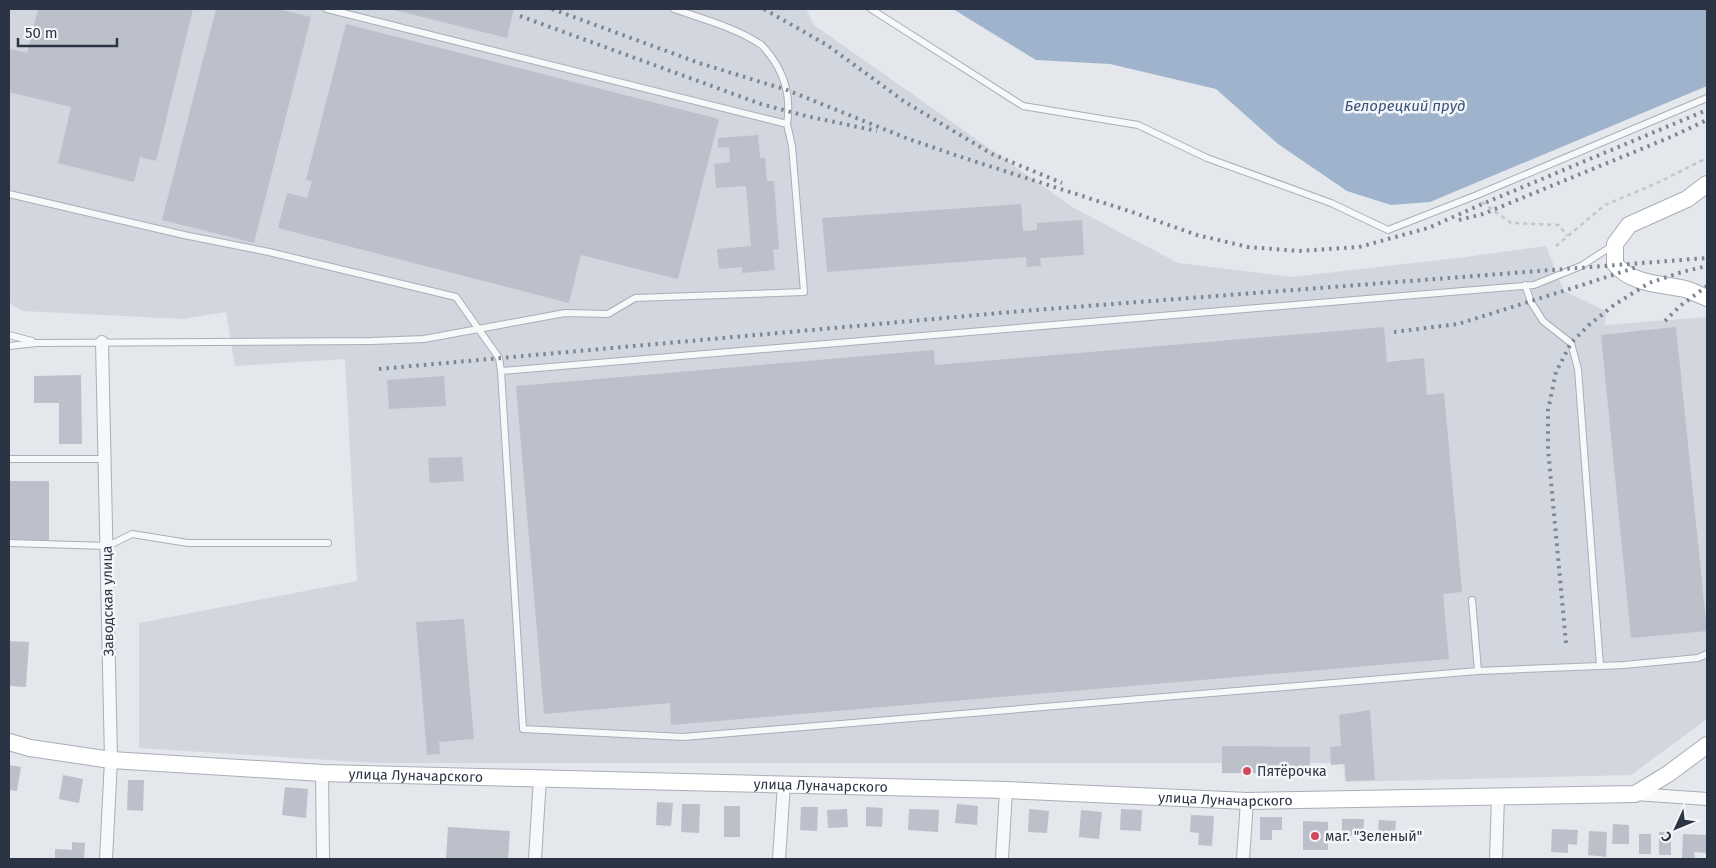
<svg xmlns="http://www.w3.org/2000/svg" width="1716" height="868" font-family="'Fira Sans',sans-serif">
  <rect width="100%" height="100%" fill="#e4e7ec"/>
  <path fill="#d2d6de" d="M9 9H806L814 25 1074 208 1178 263 1292 277 1465 257 1546 246 1564 291 1606 311 1605 325 1707 317V719L1631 775 1345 782 1343 763H376L139 748V623L357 581 345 359 235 366 226 312 183 319 23 311 9 303Z"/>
  <path fill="#9fb4cc" d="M953 9H1707V86L1430 202 1391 205 1347 191 1278 144 1216 89 1110 64 1036 60Z"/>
  <path fill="#bbc0ca" d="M38 9H193L156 161 140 157 134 182 58 163 71 107 9 92V56L11 49 27 53Z
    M216 9H278L311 17 254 243 162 220Z
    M390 9H514L507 38Z
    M346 24 719 119 678 279 581 255 569 303 278 228 287 193 307 198 312 181 306 180Z
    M758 135 760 158H765L767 181H774L779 249 773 250 775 270 742 273V267L719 269 717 249 751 246 746 186 716 188 714 164 730 162 729 147 718 148V138Z
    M1021 204 1023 231 1037 230V223L1082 220 1084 255 1040 258 1041 266 1027 267 1026 257 827 272 822 218Z
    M1384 327 1387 362 1424 358 1427 395 1444 393 1462 592 1443 594 1449 659 671 725 670 703 544 714 516 386 934 350 935 365Z
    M1676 327 1707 631 1631 638 1601 335Z
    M81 375 82 444H59V403H34V376Z
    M444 376 446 406 389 409 387 380Z
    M462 457 464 481 430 483 428 458Z
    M9 481H49V541H9Z
    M464 619 474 739 439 742 440 754 427 755 416 622Z
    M9 641 29 642 26 687 9 686Z
    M1370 710 1375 780 1346 781 1345 764 1331 765 1330 747 1341 746 1339 715Z
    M1222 746 1310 747V773H1222Z
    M9 765 21 767 17 791 9 790Z
    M63 775 83 779 79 803 59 799Z
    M128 780H144L143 811 127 810Z
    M285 787 308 789 306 818 282 815Z
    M657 802 673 803 671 826 656 825Z
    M682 804H700L699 833 681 832Z
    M957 804 978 806 977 825 955 823Z
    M724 806H740V837H724Z
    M801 807H818L817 831 800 830Z
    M866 807 883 808 882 827 866 826Z
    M847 809 848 827 828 828 827 810Z
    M909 809 939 810 938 832 908 830Z
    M1029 809 1049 811 1047 833 1028 832Z
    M1121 809 1142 810 1141 831 1120 830Z
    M1081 810 1102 812 1099 839 1079 837Z
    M1191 815 1214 816 1212 846 1198 845 1199 833 1190 832Z
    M1260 817H1282V830H1272V840H1260Z
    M1342 819H1364L1363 836 1342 835Z
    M1379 820 1396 821 1395 835 1378 834Z
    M1303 821 1328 822V850H1303Z
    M1613 824 1629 825V844H1612Z
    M448 827 510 831 508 859 446 858Z
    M1552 829 1578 830 1577 845 1568 844V853L1551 852Z
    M1589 831 1607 832 1606 857 1588 855Z
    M1659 832H1671V855H1659Z
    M1639 834H1651V854H1639Z
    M1683 834 1707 835V853L1694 852 1695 859 1682 858Z
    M72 842 85 843 84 859H55V849L72 850Z"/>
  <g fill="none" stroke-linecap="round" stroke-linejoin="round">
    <defs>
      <path id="lane" d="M674 9C703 19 734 27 760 44 764 46 766 51 770 55 785 75 791 99 787 124
        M871 9 1023 106 1138 125 1207 158 1331 203 1388 230 1477 195 1707 98
        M9 194 184 235 269 252 456 297 499 358 501 371 1534 285 1581 266 1612 246
        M1525 285 1531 302 1543 321 1571 343 1578 369 1600 666
        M9 335 32 341
        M9 346 37 343 372 341 424 339 565 313 608 314 635 298 804 292 792 146 787 124 327 9
        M501 371 523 729 683 737 1478 671
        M9 459H104
        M9 543 108 546 132 534 188 543H328
        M1472 600 1478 671 1624 665 1698 658 1707 654"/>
      <path id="street" d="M102 342 111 760 106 859
        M322 773 323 859
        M1635 794 1707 799
        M535 859 540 778
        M779 859 784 784
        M1002 859 1006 790
        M1243 859 1247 801
        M1496 859 1498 797"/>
      <g id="secondary">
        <path d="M1707 184 1687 199 1629 225 1615 244V264C1631 284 1661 284 1685 289 1692 291 1700 295 1707 298"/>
        <path id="s1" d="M9 742 30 748 111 760 322 773 1006 790 1247 801 1635 794 1668 774 1707 745"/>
      </g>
    </defs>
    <use href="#lane" stroke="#a9aeb7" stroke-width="8"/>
    <use href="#street" stroke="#a9aeb7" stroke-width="14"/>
    <use href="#secondary" stroke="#a9aeb7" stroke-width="18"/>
    <path stroke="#c2c5cb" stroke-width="2.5" stroke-dasharray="4 4" stroke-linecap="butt" d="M1482 202 1511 223 1559 225 1567 236
      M1556 246 1605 205 1657 183 1707 158"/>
    <use href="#lane" stroke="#f7f8fa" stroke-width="6"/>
    <use href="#street" stroke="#f7f8fa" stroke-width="12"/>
    <use href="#secondary" stroke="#fff" stroke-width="16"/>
    <path stroke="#7d8696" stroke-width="4" stroke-dasharray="2.5 5" stroke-linecap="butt" d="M552 9 699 63 787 90 906 138 958 156 1132 212 1197 235 1248 247 1299 251 1359 247 1428 228 1487 202 1707 110
      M764 9 827 45 905 102 992 154 1062 183
      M520 16 761 104 806 116 877 131
      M1459 220 1483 214 1673 136 1707 120
      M1665 321 1680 306 1707 286
      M1394 332 1458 324 1576 287 1637 267
      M379 369 1022 311 1707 258
      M1566 643 1548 449V410L1556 372 1571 343 1589 325 1614 305 1649 283 1682 272 1707 266"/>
  </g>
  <g fill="#d1495b" stroke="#f4f6f9" stroke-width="2">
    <circle cx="1247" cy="771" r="5"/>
    <circle cx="1315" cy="836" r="5"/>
  </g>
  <g text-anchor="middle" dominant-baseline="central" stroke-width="5" stroke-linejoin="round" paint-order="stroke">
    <g font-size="14" fill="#2b3445" stroke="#f4f6f9">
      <text transform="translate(108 601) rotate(-91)">Заводская улица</text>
      <text stroke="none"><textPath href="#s1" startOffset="409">улица Луначарского</textPath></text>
      <text stroke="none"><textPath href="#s1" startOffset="814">улица Луначарского</textPath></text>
      <text stroke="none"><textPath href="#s1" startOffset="1219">улица Луначарского</textPath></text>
    </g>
    <g font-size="14" fill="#2b3445" stroke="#f4f6f9" text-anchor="start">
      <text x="1257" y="771">Пятёрочка</text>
      <text x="1325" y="836">маг. "Зеленый"</text>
    </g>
    <g font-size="15" font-style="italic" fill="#34527a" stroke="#f4f6f9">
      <text x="1405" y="106">Белорецкий пруд</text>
    </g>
  </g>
  <rect width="1716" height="868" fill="none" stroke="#2b3445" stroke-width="20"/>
  <g transform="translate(1676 828) rotate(226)" stroke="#f4f6f9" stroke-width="4" paint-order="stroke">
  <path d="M0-4L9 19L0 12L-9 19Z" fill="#2b3445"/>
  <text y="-8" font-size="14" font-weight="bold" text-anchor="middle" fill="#2b3445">С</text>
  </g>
  <path d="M18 38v8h99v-8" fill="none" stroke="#2b3445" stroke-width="2.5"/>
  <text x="25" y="38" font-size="15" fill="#2b3445" stroke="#f4f6f9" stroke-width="4" paint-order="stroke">50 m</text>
</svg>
